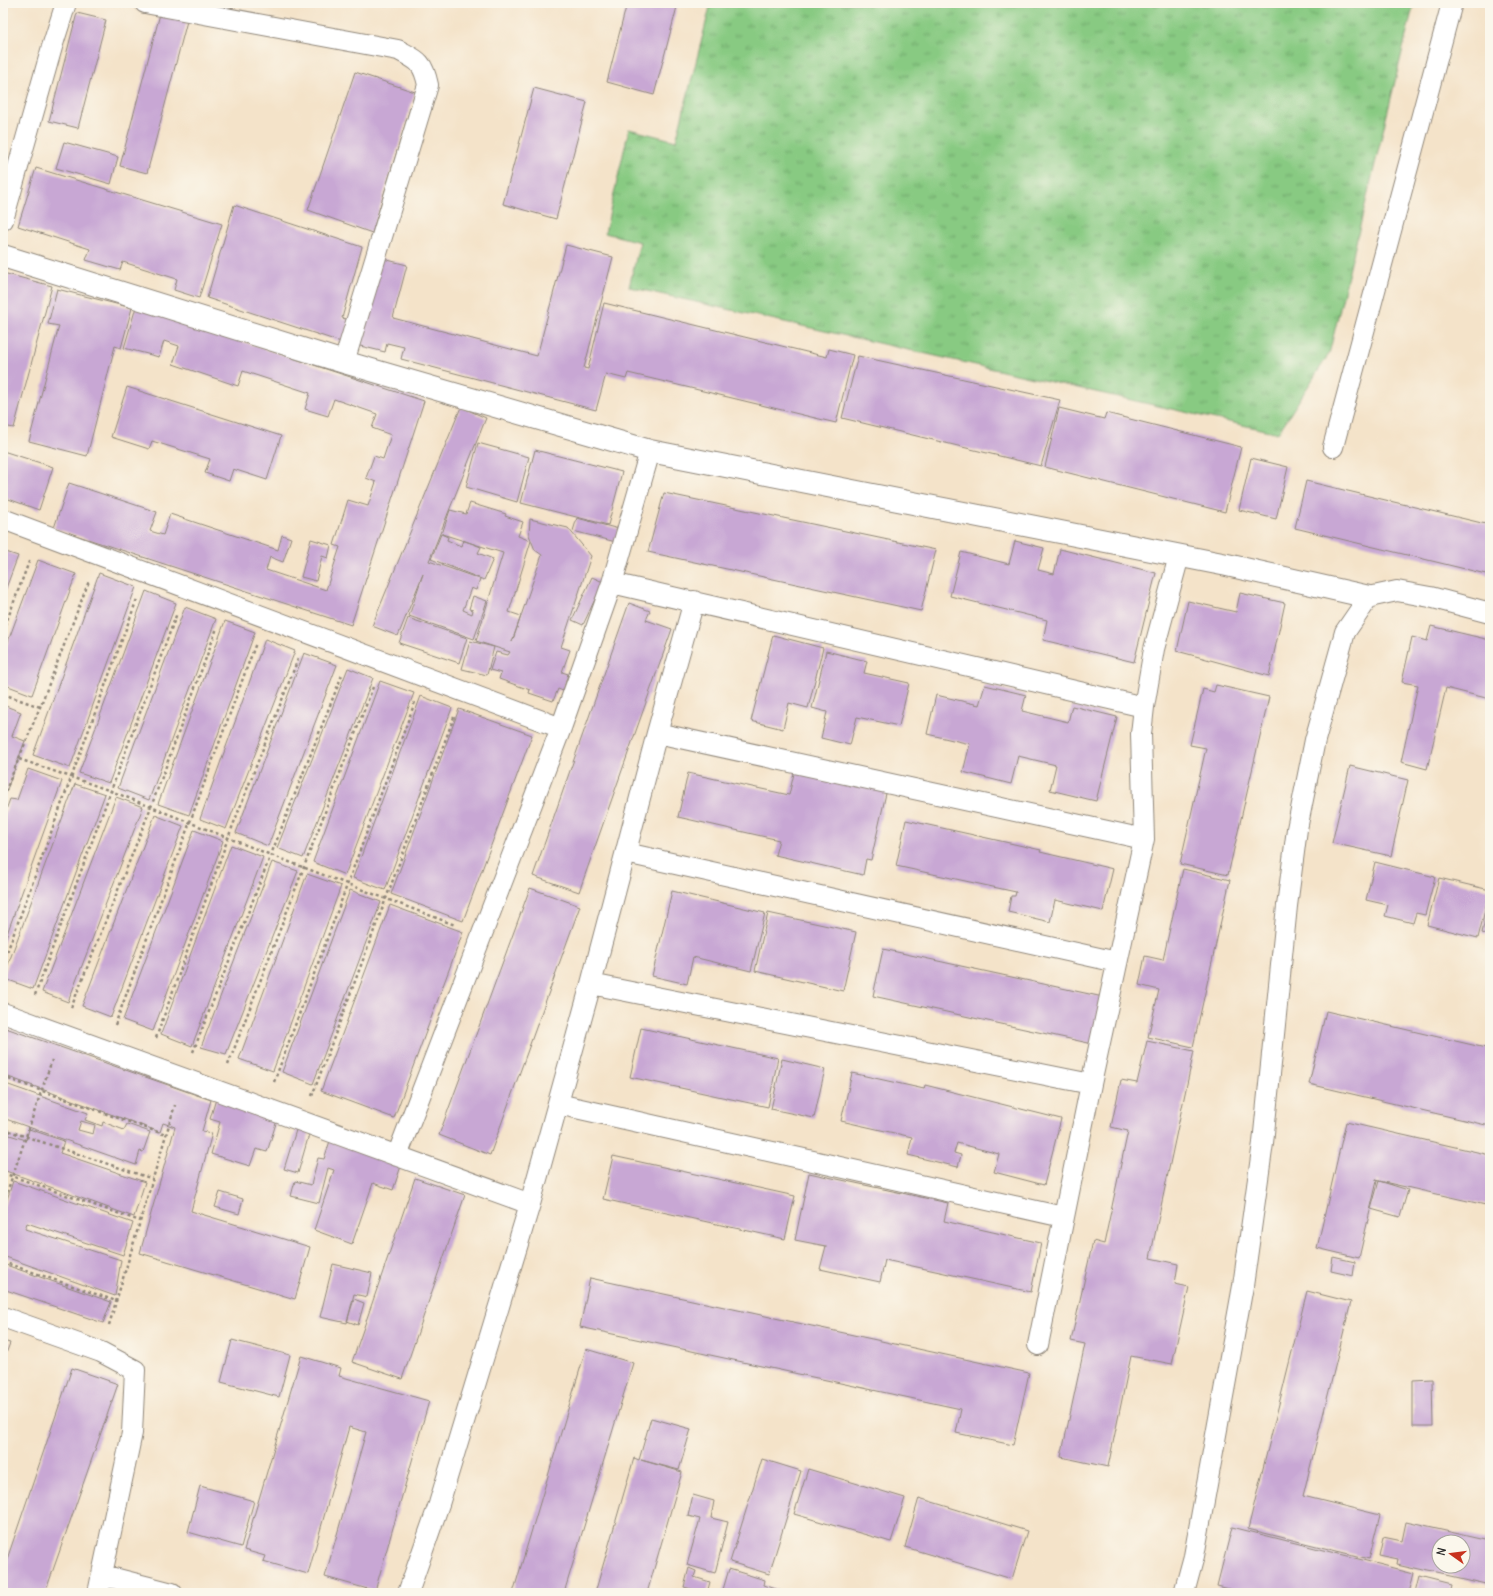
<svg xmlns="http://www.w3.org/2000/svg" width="1493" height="1596" font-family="Delius,sans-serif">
  <defs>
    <pattern id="grass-tufts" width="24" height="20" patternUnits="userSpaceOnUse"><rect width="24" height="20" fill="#88ca82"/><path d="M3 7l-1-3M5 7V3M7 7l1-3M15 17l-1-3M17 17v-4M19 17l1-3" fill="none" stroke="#6fa46b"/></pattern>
  </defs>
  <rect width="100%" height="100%" fill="#fbf7ec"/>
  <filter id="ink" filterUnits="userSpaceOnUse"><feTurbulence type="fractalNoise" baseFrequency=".025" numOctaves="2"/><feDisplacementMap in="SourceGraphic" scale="8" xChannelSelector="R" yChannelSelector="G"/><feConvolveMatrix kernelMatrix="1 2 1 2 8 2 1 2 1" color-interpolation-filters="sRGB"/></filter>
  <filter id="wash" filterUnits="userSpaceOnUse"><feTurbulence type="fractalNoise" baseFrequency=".012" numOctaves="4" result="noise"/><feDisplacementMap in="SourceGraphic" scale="16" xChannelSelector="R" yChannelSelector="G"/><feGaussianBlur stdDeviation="0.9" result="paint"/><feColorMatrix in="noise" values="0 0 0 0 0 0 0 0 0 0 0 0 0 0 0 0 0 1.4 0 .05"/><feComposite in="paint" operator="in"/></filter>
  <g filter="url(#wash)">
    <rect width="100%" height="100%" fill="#f4e3c9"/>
    <path fill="url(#grass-tufts)" stroke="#5a7a56" d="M711 3H1414L1329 354 1278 433 629 287 640 242 605 233 629 129 676 141Z"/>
    <g id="blocks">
      <path fill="#c8a7d4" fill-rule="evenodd" d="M627 3H678L654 95 607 82Z
        M77 13 106 20 78 128 49 121Z
        M160 14 187 21 147 173 120 166Z
        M355 72 415 92 372 233 308 210Z
        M534 88 587 102 556 219 503 204Z
        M64 142 118 157 111 184 56 168Z
        M36 168 222 224 199 298 174 290 177 279 123 262 120 270 86 260 90 249 18 226Z
        M234 205 362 247 342 318 350 320 344 343 207 298Z
        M566 245 613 257 584 368 588 369 604 303 827 357 829 349 853 355 836 423 628 373 626 379 606 374 596 410 401 359 404 347 387 343 385 352 356 345 380 258 407 265 393 318 537 356Z
        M3 273 52 286 14 428 3 426Z
        M57 289 132 308 121 348 115 346 87 456 29 441 59 326 48 324Z
        M136 307 424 401 351 625 54 528 69 483 157 512 150 531 163 535 170 514 278 550 282 535 291 538 283 562 270 557 266 570 326 590 340 547 334 545 348 500 368 506 376 482 366 478 374 456 383 459 391 435 372 428 377 414 334 399 328 416 305 409 310 393 243 371 238 386 173 364 179 346 164 341 159 357 124 348Z
        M858 356 1060 400 1041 466 842 418Z
        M127 387 281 436 267 480 233 469 229 481 205 473 210 459 152 441 149 449 111 437Z
        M461 407 486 418 429 561 480 579 476 590 471 588 463 610 472 614 473 610 469 609 473 596 487 601 474 639 409 616 423 574 398 636 372 626Z
        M1059 408 1104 419 1106 413 1241 447 1225 512 1045 467Z
        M478 443 529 457 517 502 466 487Z
        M535 450 622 472 608 525 521 503Z
        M3 451 53 467 39 510 3 497Z
        M1251 458 1288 467 1276 519 1239 510Z
        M1306 481 1490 525V575L1295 528Z
        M664 493 936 550 921 611 648 552Z
        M470 503 506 514 505 516 523 522 518 536 531 541 509 612 521 616 512 642 542 555 535 550 529 535 530 519 568 528 591 556 561 647 570 650 562 672 568 674 563 691 558 689 553 701 529 693 530 690 499 679 501 673 490 670 496 652 508 655 510 652 476 641 503 553 442 534 450 510 466 514Z
        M577 518 619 529 616 542 573 531Z
        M441 534 448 537 447 540 461 546 463 540 481 547 478 553 493 559 484 580 431 559Z
        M311 539 331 545 328 558 322 556 316 581 301 577Z
        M1015 541 1044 548 1038 570 1054 574 1060 549 1156 573 1134 662 1043 640 1047 620 950 596 961 552 1009 564Z
        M3 551 18 556 3 596Z
        M38 560 76 574 32 695 3 684V655Z
        M99 573 136 587 70 768 33 755Z
        M592 577 603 582 583 625 572 620Z
        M146 591 176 603 109 783 79 773Z
        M1240 593 1285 603 1269 676 1177 651 1188 601 1236 612Z
        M629 603 650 611 646 620 672 629 579 892 533 876Z
        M185 607 216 619 149 800 118 788Z
        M408 618 467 638 459 663 399 643Z
        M225 621 255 632 189 815 158 804Z
        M1431 626 1490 640V699L1446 688 1427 769 1401 762 1418 685 1402 682 1412 637 1427 641Z
        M773 635 823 648 808 708 789 703 783 729 751 721Z
        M265 639 295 651 226 829 200 819Z
        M470 641 494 647 487 675 462 669Z
        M826 651 867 661 864 673 909 683 899 726 857 717 850 745 821 738 827 712 812 708Z
        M304 653 337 665 268 846 236 833Z
        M348 668 373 678 303 858 277 848Z
        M380 681 414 693 345 875 313 862Z
        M985 685 1026 695 1022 711 1068 722 1072 706 1117 717 1096 801 1050 790 1056 765 1018 756 1011 784 963 772 970 744 927 734 936 695 979 705Z
        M1216 685 1269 697 1228 875 1180 864 1206 748 1190 745 1203 689 1214 692Z
        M421 696 452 708 385 890 353 878Z
        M3 705 21 712 12 736 25 741 3 800Z
        M459 709 532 735 463 921 391 894Z
        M1350 766 1408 780 1391 856 1332 843Z
        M28 769 62 781 3 945V818L10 799 17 800Z
        M795 769 887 789 871 860 866 859 863 875 775 855 779 840 678 817 688 773 789 795Z
        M75 784 105 794 33 989 3 978Z
        M116 797 143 807 68 1002 42 992Z
        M155 815 183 826 111 1017 82 1006Z
        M906 820 1041 850 1040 852 1113 869 1103 911 1055 900 1050 922 1008 912 1011 896H1015L1016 892 896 866Z
        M194 830 223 841 153 1031 123 1020Z
        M231 845 263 857 192 1046 161 1034Z
        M272 862 298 871 226 1054 201 1047Z
        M1375 862 1435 877 1425 915 1416 913 1413 923 1385 916 1388 905 1366 900Z
        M1183 869 1230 880 1193 1047 1148 1037 1159 990 1139 985 1145 956 1163 960Z
        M307 874 341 886 273 1071 239 1059Z
        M1439 878 1490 890 1478 938 1427 925Z
        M530 888 580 906 490 1155 439 1135Z
        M350 890 381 902 313 1084 282 1072Z
        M672 891 765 913 751 971 693 957 687 984 652 976Z
        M1489 901H1490V935L1482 933Z
        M390 905 463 932 394 1118 321 1091Z
        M768 913 856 932 843 991 755 971Z
        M883 949 1103 997 1093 1044 873 996Z
        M1326 1011 1490 1049V1126L1309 1084Z
        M3 1027 211 1100 202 1131 212 1133 191 1211 310 1247 295 1299 140 1253 175 1127 163 1123 160 1132 3 1075Z
        M641 1028 778 1058 768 1107 630 1077Z
        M1147 1041 1194 1051 1150 1258 1178 1264 1175 1284 1189 1287 1172 1364 1131 1356 1108 1467 1061 1457 1085 1344 1071 1341 1093 1241 1104 1244 1128 1131 1111 1127 1121 1080 1137 1083Z
        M782 1059 825 1069 814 1118 771 1109Z
        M852 1073 924 1089 925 1085 1061 1119 1044 1185 994 1172 999 1154 957 1143 954 1153 961 1155 958 1167 908 1155 912 1137 841 1121Z
        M3 1083 88 1113 85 1120 102 1126 103 1122 124 1130 127 1124 150 1132 143 1152 140 1151 136 1165 3 1118ZM81 1121 95 1125 93 1134 78 1130Z
        M216 1099 278 1117 267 1152 256 1149 250 1166 211 1154 220 1122 210 1119Z
        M1346 1122 1490 1155V1206L1375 1180 1377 1181 1359 1258 1317 1248Z
        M297 1127 310 1131 298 1173 284 1169Z
        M29 1129 64 1141 60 1153 145 1182 134 1217 3 1170V1133L26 1140Z
        M330 1141 401 1166 393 1190 373 1183 352 1244 314 1230 334 1170 328 1168 319 1203 291 1196 295 1181 311 1185 318 1158 324 1159Z
        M613 1156 795 1196 785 1239 603 1199Z
        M809 1173 948 1203 944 1221 1041 1243 1031 1292 885 1260 880 1282 820 1269 826 1246 795 1240Z
        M415 1178 465 1195 402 1379 352 1362Z
        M13 1181 133 1223 123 1255 27 1223 25 1229 121 1260 115 1296 3 1256V1212Z
        M1379 1181 1408 1190 1400 1217 1371 1209Z
        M220 1192 243 1199 239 1214 215 1207Z
        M1333 1257 1355 1262 1353 1276 1331 1271Z
        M3 1264 111 1302 103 1323 3 1289Z
        M333 1264 372 1273 367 1297 354 1294 347 1323 320 1317Z
        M590 1278 1029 1373 1013 1445 956 1433 961 1409 580 1327Z
        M1307 1291 1351 1302 1303 1496 1380 1515 1369 1559 1248 1529Z
        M354 1299 364 1303 358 1325 347 1321Z
        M232 1340 290 1355 279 1397 221 1382Z
        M3 1341 10 1343 3 1362Z
        M586 1349 633 1363 564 1593H513Z
        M301 1356 341 1368 339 1376 429 1401 375 1591 325 1577 366 1432 349 1427 308 1574 263 1561 265 1556 244 1550Z
        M72 1368 118 1384 45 1593H3V1571Z
        M1432 1379 1433 1426H1413V1380Z
        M651 1418 691 1429 679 1470 641 1460 682 1472 647 1593H595L634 1458 639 1460Z
        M762 1459 801 1471 769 1574 730 1562Z
        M808 1469 905 1498 891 1542 794 1514Z
        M200 1486 254 1501 241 1547 188 1532Z
        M693 1495 714 1501 711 1518 728 1522 715 1573 687 1565 700 1519 688 1516Z
        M919 1498 1027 1531 1012 1579 905 1547Z
        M1406 1522 1490 1541V1585L1397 1564 1398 1559 1379 1555 1383 1537 1402 1541ZM1439 1542H1463V1566H1439Z
        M1232 1527 1414 1573 1409 1593H1246L1217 1586Z
        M689 1568 696 1571 694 1577 710 1582 707 1593 684 1587Z
        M729 1569 765 1580 764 1585 788 1593H722Z
        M1420 1577 1452 1585 1450 1593H1416Z"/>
    </g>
  </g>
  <g filter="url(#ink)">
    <use href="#blocks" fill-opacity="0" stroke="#90877a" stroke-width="1"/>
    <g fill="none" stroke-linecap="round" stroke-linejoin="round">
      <defs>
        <path id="service" d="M145 3 398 50C417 60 423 61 428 85L344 362
          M3 220 52 47 66 3
          M1333 447 1452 3
          M3 519 561 728
          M612 583 1144 707
          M657 733 1144 839
          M626 853 1117 962
          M591 984 1091 1084
          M3 1013 530 1204
          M558 1104 1063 1217
          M397 1156 561 728 612 583 650 451
          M3 1317 101 1352 135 1370 132 1433 98 1593
          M1038 1345 1091 1084 1144 839 1141 734 1144 707 1154 649 1179 556
          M102 1575 172 1593
          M408 1593 439 1504 530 1204 591 984 657 733 694 601
          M1184 1593 1194 1556 1243 1286 1263 1143 1287 906 1297 829 1315 740 1345 632 1369 597 1397 591 1430 597 1490 613"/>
        <path id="minor" d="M3 256 344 362 650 451 1227 565 1369 597"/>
      </defs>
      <use href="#service" stroke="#90877a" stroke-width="22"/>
      <use href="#minor" stroke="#90877a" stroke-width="24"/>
      <path stroke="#90877a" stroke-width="2.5" stroke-dasharray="3 3" stroke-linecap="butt" d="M3 631 30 559
        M3 694 40 707
        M19 759 111 791 271 855 455 925
        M3 797 40 707 89 581
        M3 963 137 599
        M35 995 177 613
        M71 1008 151 807 217 628
        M115 1025 256 643
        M156 1038 228 838 298 659
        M193 1052 342 675
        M228 1065 373 687
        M3 1077 166 1135
        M274 1082 415 702
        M312 1096 454 717
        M3 1129 153 1179
        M3 1173 140 1221
        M3 1204 52 1060
        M3 1262 116 1301
        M109 1325 175 1105"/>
      <use href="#service" stroke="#fff" stroke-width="20"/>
      <use href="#minor" stroke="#fff" stroke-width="22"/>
    </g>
  </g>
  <rect width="1493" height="1596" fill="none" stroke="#fbf7ec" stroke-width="16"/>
  <g transform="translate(1451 1554) rotate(284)"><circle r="19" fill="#fbf7ec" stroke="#a8a59f"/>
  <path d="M0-3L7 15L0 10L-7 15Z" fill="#c8321e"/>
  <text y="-6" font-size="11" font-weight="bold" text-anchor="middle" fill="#2b2b2b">N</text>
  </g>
</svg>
